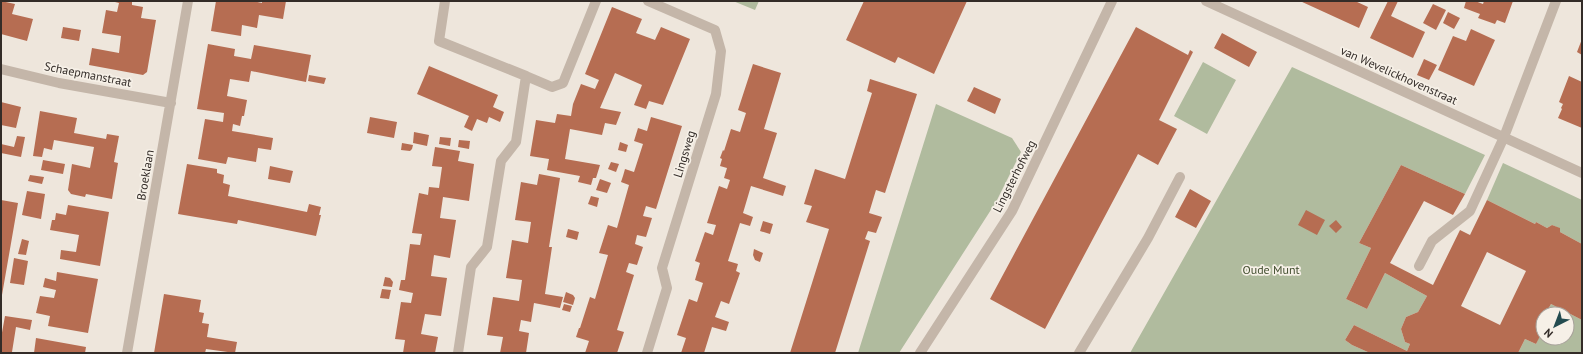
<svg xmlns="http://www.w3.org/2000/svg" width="1583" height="354" font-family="'PT Sans',sans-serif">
  <rect width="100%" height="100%" fill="#eee6dc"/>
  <path fill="#b0bb9e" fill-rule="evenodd" d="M733 1H759L755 10Z
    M1203 62 1236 80 1207 134 1174 116Z
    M1292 67 1485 155 1465 194 1401 165 1359 243 1371 248 1346 299 1367 309 1385 273 1427 296 1418 312 1406 317 1401 329 1405 342 1410 344 1407 351 1354 325 1345 340 1352 345 1370 353H1130Z
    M936 104 1012 138 1021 152 996 202 899 353H858Z
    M1503 163 1582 200V244L1560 232 1559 228 1552 225 1547 228 1536 222 1535 224 1487 200Z
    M1551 304 1582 320V353H1518L1525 339 1536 344 1541 332 1536 329 1545 310 1547 311ZM1543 314H1567V338H1543Z"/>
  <path fill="#b66d52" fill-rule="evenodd" d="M1 1 15 4 12 14 33 19 27 41 1 34Z
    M111 1H132V5L143 7 141 18 156 20 147 72 143 75 89 65 92 48 119 53 121 36 102 33 106 10 117 12 119 3Z
    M216 1H253L262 3V1H286L283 19 259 15 257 28 242 25 241 36 211 31Z
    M864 1H967L934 74 898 57 895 63 846 40Z
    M1300 1H1355L1368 7 1359 28Z
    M1388 1H1398L1391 16 1425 32 1413 58 1370 38Z
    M1466 1H1475L1483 4 1484 1H1513L1505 23 1497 20 1495 24 1478 18 1480 14 1464 8Z
    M1433 4 1446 10 1436 30 1423 23Z
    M612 7 642 19 636 33 655 40 661 27 690 39 663 105 649 101 646 109 634 105 642 85 615 73 600 108 621 112 616 125 605 123 602 135 570 129 565 159 600 165 596 178H593L591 185 578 182 580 176 547 170 549 159 530 156 536 120 555 123 557 114 571 116 573 104 581 84 595 89 599 80 585 74Z
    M1448 12 1460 18 1454 29 1443 23Z
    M63 27 81 30 79 41 61 38Z
    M1136 27 1188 55 1190 50 1193 52 1159 120 1177 129 1158 165 1138 154 1045 329 990 299Z
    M1471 29 1495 40 1474 86 1438 70 1453 36 1466 41Z
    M1222 33 1257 52 1249 67 1214 48Z
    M1582 39V55L1577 52Z
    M208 44 235 49 234 56 251 59 254 45 311 55 306 82 251 71 249 82 230 79 227 96 247 100 244 116H242L240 126 233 124 232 131 273 138 271 150 258 148 256 162 228 157 226 164 198 159 205 119 223 122 224 113 197 109Z
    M1424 59 1437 65 1429 80 1417 75Z
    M753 64 781 73 764 129 777 133 763 178 786 186 783 196 751 186 743 213 753 217 750 226 740 223 728 261 738 264 736 271 740 273 729 304 721 301 715 317 729 322 726 331 712 327 704 353H681L686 338 677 335 689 299 697 302 703 283 695 280 700 263 695 261 705 232 713 235 716 225 707 223 719 186 727 189 730 180 724 178 727 168 720 166 722 159 720 158 723 150 724 151 731 129 740 132 746 113 738 110Z
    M429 66 498 95 493 107 504 112 500 122 489 117 487 123 477 119 472 131 464 127 469 116 417 94Z
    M309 75 326 78 324 84 308 81Z
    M1569 76 1582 82V128L1558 118 1562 109 1561 108 1563 104 1559 102Z
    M870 79 917 94 885 193 876 190 869 213 882 217 876 233 868 231 865 239 870 241 835 353H790L829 229 806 222 812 206 804 204 815 169 845 179 872 93 867 91Z
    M974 87 1001 99 995 114 967 101Z
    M1 102 21 107 16 128 1 125Z
    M40 111 77 118 74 133 106 139 107 134 119 136 114 162 118 163 112 199 86 194 85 197 71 194 68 190 72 164 90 168 94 147 54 140 52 150 44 148 42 157 33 156Z
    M370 117 397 122 394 138 367 133Z
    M651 117 682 126 656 209 646 206 643 216 652 218 646 237 637 235 635 244 643 247 637 265 629 263 626 272 634 275 617 330 624 332 617 353H585L589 341 576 337 579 328H580L590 297 595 299 608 255 599 253 608 225 617 228 629 185 621 182 623 176 625 169 634 172 643 144 634 141 638 128 647 131Z
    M414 132 429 135 427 146 413 143Z
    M17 136 25 137 21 157 1 153V144L14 147Z
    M440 137 451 138 450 146 439 144Z
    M459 140 470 141 469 149 458 147Z
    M620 142 628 145 626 152 618 150Z
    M402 143 413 145 412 149 410 151 401 150Z
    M435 147 460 151 458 161 474 164 469 201 443 197 440 218 456 220 450 258 434 255 431 276 447 278 441 316 425 314 421 334 438 337 435 353H403L405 340 395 339 401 302 411 303 413 293 399 290 401 280H405L410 244 420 245 422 234 412 233 419 193 428 195 429 187 439 188 442 167 432 166Z
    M43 160 65 164 63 174 41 170Z
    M611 162 619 164 616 172 608 169Z
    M187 164 217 169V173L224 175 223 183 230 185 228 196 307 212 309 204 321 207 319 215H321L316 236 238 220 237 224 178 214Z
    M1401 165 1465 194 1453 215 1424 201 1390 263 1433 285 1460 230 1470 235 1487 200 1535 224 1536 222 1547 228 1552 225 1560 228V232L1582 244V320L1551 304 1547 311 1545 310 1536 329 1542 332 1536 344 1525 339 1518 353H1370L1352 345 1345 340 1354 325 1407 351 1410 344 1405 342 1401 329 1406 317 1418 312 1427 296 1385 273 1367 309 1346 299 1371 248 1359 243ZM1487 252 1526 271 1500 325 1461 306Z
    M270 166 293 171 290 183 268 179Z
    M539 174 560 178 549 247H552L545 294 563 297 560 308 534 303 531 322 521 320 519 331 529 333 526 353H500L503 337 487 335 493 297 519 301 522 280 506 278 512 240 528 243 531 222 515 220 521 182 537 185Z
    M30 175 44 177 42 184 28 181Z
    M600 179 611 183 607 193 596 190Z
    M1190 189 1211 201 1196 228 1175 217Z
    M27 191 45 194 41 219 22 215Z
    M591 196 599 198 597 207 588 204Z
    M1 200 18 203 2 295H1Z
    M68 205 109 212 100 266 60 259 61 250 76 252 79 235 50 230 52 220H55L56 213 66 215Z
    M1306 210 1325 220 1317 235 1298 225Z
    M1336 220 1342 227 1336 233 1329 226Z
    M763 221 773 224 770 234 760 231Z
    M568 229 579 232 577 240 566 237Z
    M22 239 29 241 26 255 18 254Z
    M754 249 763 253 760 262 755 260 753 255Z
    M14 258 28 261 24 285 10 283Z
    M57 272 98 279 88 333 48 326 50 316 36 313 40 296 54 298 56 290 43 287 45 278 56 281Z
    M385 277 390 278 393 282 392 287 383 286Z
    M382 289 391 290 389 299 380 298Z
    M566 292 573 295 575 298 573 305 563 302Z
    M164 294 201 300 199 312 204 313 202 323 209 324 207 337 237 342 235 353 206 349 205 353H154Z
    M564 304 572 306 570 312 562 310Z
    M5 316 32 320 30 330 16 327 12 352H10V353H1V338Z
    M36 338 86 347 85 353H34Z"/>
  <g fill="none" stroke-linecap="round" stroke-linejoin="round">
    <path stroke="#c4b6a9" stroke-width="10" d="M445 1 439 41 526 76 516 142 501 161 487 247 471 267 458 353
      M1206 1 1582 173
      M1 69 59 83 171 103
      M526 76 552 87 563 83 596 1
      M1419 266 1432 241 1470 211 1504 137 1556 1
      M127 353 188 1
      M647 353 667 288 662 268 716 94 721 51 715 30 648 1
      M920 353 1012 211 1112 1
      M1079 353 1148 238 1180 177"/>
  </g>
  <g text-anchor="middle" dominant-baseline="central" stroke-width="3.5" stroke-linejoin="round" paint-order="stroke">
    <g font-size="12" fill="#332c28" stroke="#f6f0e7">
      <text transform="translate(88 74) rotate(11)">Schaepmanstraat</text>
      <text transform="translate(1399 75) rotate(24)">van Wevelickhovenstraat</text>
      <text transform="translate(684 154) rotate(-73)">Lingsweg</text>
      <text transform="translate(145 175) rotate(-80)">Broeklaan</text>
      <text transform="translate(1014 176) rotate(-63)">Lingsterhofweg</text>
    </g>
    <g font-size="12" fill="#424e2f" stroke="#f6f0e7">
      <text x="1271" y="269">Oude Munt</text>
    </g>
  </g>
  <rect width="1583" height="354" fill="none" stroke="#332c28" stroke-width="4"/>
  <g transform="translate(1555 326) rotate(222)"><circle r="19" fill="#f6f0e7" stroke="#a8a29b"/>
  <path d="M0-3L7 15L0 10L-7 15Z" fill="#234b4f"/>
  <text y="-6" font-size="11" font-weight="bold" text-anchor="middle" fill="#332c28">N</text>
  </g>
</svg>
